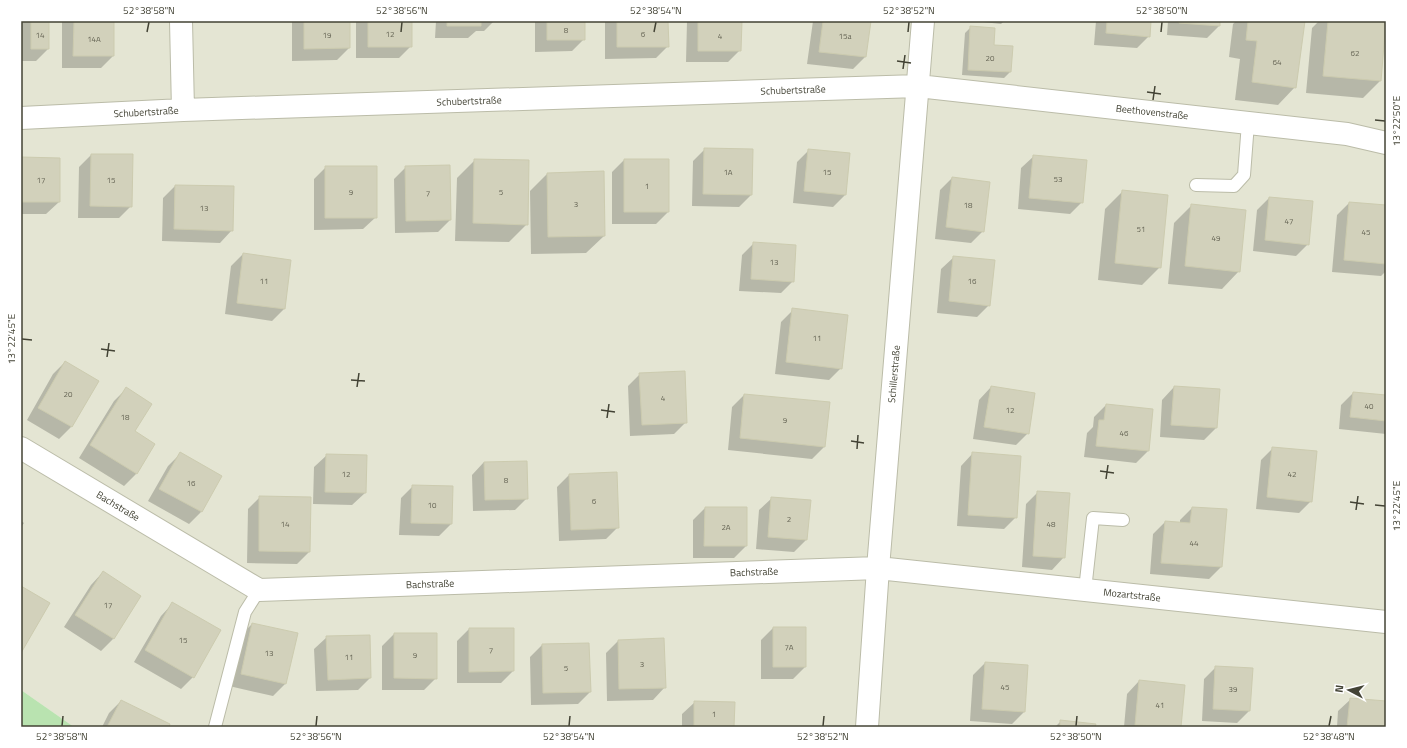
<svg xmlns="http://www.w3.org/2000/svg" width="1407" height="748" font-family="'Titillium Web',sans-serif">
  <rect width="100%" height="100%" fill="#f0f1e5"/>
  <path fill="#e4e5d3" d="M21 21H1386V727H74L21 690Z"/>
  <path fill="#b9e3b0" d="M21 690 74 727H21Z"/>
  <path fill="#0003" d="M21 21H48V49L36 61H21Z
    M63 21H113V56L101 68H62V22Z
    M293 21H349V48L337 60 292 61V22Z
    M356 21H411V46L399 58H356Z
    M436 21H494L484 31H476L468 38H435Z
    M535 21H584V39L572 51 535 52Z
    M605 21H667L668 46 656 58 605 59Z
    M687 21H741L740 50 728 62H686Z
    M813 21H870L865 57 853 69 807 64Z
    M974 21H1004L1001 24Z
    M1096 21H1150L1149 36 1137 48 1094 45Z
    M1168 21H1219V26L1207 38 1167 35Z
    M1236 21H1304L1295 87 1278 105 1235 100 1240 59 1229 57 1233 24Z
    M1319 21H1386L1380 81 1363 98 1306 93 1312 28Z
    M971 27 993 46 1010 72 1004 78 962 75 965 33Z
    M705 149 751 195 739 207 692 206 693 161Z
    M809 150 849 154 845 195 833 207 793 203 797 162Z
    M91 155 131 206 119 218H78L79 167Z
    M1034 156 1082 202 1070 214 1018 209 1021 168Z
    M21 158 59 202 46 214H21Z
    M475 160 527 224 509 242 455 241 457 178Z
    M624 160 668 212 656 224H612V172Z
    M326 167 376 217 363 229 314 230V179Z
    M406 167 450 220 438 232 395 233 394 179Z
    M547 174 604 236 586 253 531 254 530 191Z
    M952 178 983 231 971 243 935 239 940 190Z
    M175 186 232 230 220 243 162 241 163 198Z
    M1123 191 1160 267 1142 285 1098 280 1105 209Z
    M1269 198 1308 244 1296 256 1253 251 1257 210Z
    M1349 203 1386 206V271L1381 276 1332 272 1337 215Z
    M1192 205 1239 271 1222 289 1168 284 1174 223Z
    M754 243 793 281 781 293 739 291 742 255Z
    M243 254 284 309 272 321 225 314 231 266Z
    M954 257 989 305 977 317 937 313 941 269Z
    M793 310 841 368 829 380 775 374 781 322Z
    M65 362 97 381 71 427 59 439 27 420 53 374Z
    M640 374 686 422 674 434 630 436 628 386Z
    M991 387 1028 433 1016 445 973 439 979 400Z
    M1174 387 1216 428 1204 440 1160 437 1162 400Z
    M126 389 134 432 136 474 124 486 79 458 114 401Z
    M1353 393 1386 396V434L1339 429 1341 405Z
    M744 395 824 447 812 459 728 450 732 407Z
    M1106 405 1148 451 1136 463 1084 457 1087 433 1093 427 1094 417Z
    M1273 448 1311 501 1299 513 1256 509 1261 460Z
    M973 453 1016 517 1004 529 957 526 961 466Z
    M180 454 220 477 201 512 189 524 148 501 168 466Z
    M327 455 365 493 352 505 313 504 314 467Z
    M484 462 527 498 515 510 473 511 472 475Z
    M569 475 618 527 606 539 559 541 557 487Z
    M413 486 452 487 451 524 439 536 399 535 401 498Z
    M1038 492 1064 557 1052 570 1022 567 1026 504Z
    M260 497 309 552 297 564 247 563 248 509Z
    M772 498 806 540 794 552 756 549 759 510Z
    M705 508 746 546 734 558H693V520Z
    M1192 508 1221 567 1209 579 1150 574 1153 534 1165 522 1180 523V520Z
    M21 521 24 523 21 527Z
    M103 572 140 596 113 639 101 651 64 627 91 585Z
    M173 603 193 677 181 689 134 662 161 616Z
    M252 624 286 683 273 696 229 686 240 636Z
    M773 628 805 667 793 679H761V640Z
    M469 629H513V671L501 683H457V641Z
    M394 634 436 678 424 690H382V646Z
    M327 637 370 678 358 690 316 691 314 649Z
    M618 641 665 687 653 700 607 701 606 653Z
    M542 645 590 692 578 704 531 705 530 657Z
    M985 663 1027 666 1024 712 1012 724 970 721 973 675Z
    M1216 667 1249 711 1237 723 1202 721 1204 679Z
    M1139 681 1184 686 1180 727H1124L1127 694Z
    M1351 699 1386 702V727H1337L1338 711Z
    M121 701 168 727H102L109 713Z
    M695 702 733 727H682V714Z
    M1061 721 1094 727H1055Z"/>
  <path fill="#d2d1bb" stroke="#cccbaf" d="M31 21H49V49H31Z
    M74 21H114V56H73Z
    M304 21H350V48L304 49Z
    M368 21H412V47H368Z
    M447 21H481V26H447Z
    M547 21H585V40H547Z
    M617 21H668L669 47H617Z
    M698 21H742L741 51H698Z
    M823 21H871L866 57 819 52Z
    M1107 21H1151L1150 37 1106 33Z
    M1179 21H1220V26L1179 23Z
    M1248 21H1305L1296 88 1252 82 1257 41 1246 40Z
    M1328 21H1386L1381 81 1323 76Z
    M970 26 995 28 994 45 1013 46 1011 72 968 70Z
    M704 148 753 149 752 195 703 194Z
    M808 149 850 153 846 195 804 191Z
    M91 154H133L132 207 90 206Z
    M1033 155 1087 160 1083 203 1029 198Z
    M21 157 60 158V202H21Z
    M474 159 529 160 528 225 473 223Z
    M624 159H669V212H624Z
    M450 165 451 220 406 221 405 166Z
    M325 166H377V218H325Z
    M604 171 605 236 548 237 547 173Z
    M952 177 990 182 984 232 946 227Z
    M175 185 234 186 233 231 174 229Z
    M1122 190 1168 195 1161 268 1115 263Z
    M1269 197 1313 201 1309 245 1265 240Z
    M1349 202 1386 205V264L1344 260Z
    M1191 204 1246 210 1240 272 1185 266Z
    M753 242 796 245 794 282 751 279Z
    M243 253 291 260 285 309 237 303Z
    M953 256 995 260 990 306 949 301Z
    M792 308 848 315 842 369 786 362Z
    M65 361 99 381 72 427 38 408Z
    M685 371 687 423 642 425 639 373Z
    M991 386 1035 393 1029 434 984 427Z
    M1174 386 1220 389 1217 428 1171 425Z
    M126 387 152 404 135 431 155 444 137 474 90 445Z
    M1353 392 1386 395V421L1350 417Z
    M744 394 830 402 825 447 740 438Z
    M1106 404 1153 409 1149 451 1096 446 1099 420H1104Z
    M1272 447 1317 451 1312 502 1267 497Z
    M180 452 222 476 202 512 159 489Z
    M972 452 1021 456 1017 518 968 515Z
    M326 454 367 455 366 493 325 492Z
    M527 461 528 499 485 500 484 462Z
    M617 472 619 528 571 530 569 474Z
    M412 485 453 486 452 524 411 523Z
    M1037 491 1070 493 1065 558 1033 556Z
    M259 496 311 497 310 552 259 551Z
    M771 497 811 500 807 540 768 537Z
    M705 507H747V546H704Z
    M1192 507 1227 509 1222 567 1161 563 1165 521 1190 523Z
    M103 571 141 596 114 639 75 615Z
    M21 586 50 603 21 653Z
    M172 602 221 630 194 678 145 650Z
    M252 623 298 633 286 684 241 674Z
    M773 627H806V667H773Z
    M469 628H514V671L469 672Z
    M394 633H437V679L394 678Z
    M370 635 371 678 328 680 326 636Z
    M664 638 666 688 619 689 618 640Z
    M589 643 591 692 543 693 542 644Z
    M985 662 1028 665 1025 712 982 709Z
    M1215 666 1253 668 1250 711 1213 709Z
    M1139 680 1185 685 1181 727 1135 725Z
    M1350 698 1386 701V727H1347Z
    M121 700 170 724 169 727H107Z
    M694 701 735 702 734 727H694Z
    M1060 720 1096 724 1095 727H1060Z"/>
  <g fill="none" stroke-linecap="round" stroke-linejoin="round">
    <defs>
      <path id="service" d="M1196 185 1234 186 1244 175 1248 123
        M1085 590 1093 518 1123 520
        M215 727 245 612 259 590"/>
      <path id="minor" d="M181 21 183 110
        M21 118 183 110 918 86 1347 134 1386 143
        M21 448 259 590 878 568 1386 622
        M867 727 878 568 923 21"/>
    </defs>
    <use href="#service" stroke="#bbbca8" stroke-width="14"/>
    <use href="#minor" stroke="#bbbca8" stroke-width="24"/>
    <use href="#service" stroke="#fff" stroke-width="12"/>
    <use href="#minor" stroke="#fff" stroke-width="22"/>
  </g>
  <path fill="none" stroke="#434335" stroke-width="1.5" d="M147 32 149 22M401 32 402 22M654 32 656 22M908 32 909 22M1161 32 1162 22M897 61 911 63M903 69 905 55M1147 92 1161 94M1153 100 1155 86M1375 120 1385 121M22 339 32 340M101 349 115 351M107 357 109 343M351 380 365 381M357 387 359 373M601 410 615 412M607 418 609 404M851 441 864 443M857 449 858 435M1100 471 1114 473M1106 479 1108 465M1350 502 1364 504M1375 505 1385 506M1356 510 1358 496M62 726 63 716M316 726 317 716M569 726 570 716M823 726 824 716M1076 726 1077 716M1329 726 1331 716"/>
  <g text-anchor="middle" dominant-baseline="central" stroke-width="3" stroke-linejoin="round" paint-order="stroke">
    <g font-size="8" fill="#676656">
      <text x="566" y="30">8</text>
      <text x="390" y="34">12</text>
      <text x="643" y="34">6</text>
      <text x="40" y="35">14</text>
      <text x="327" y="35">19</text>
      <text x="720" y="36">4</text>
      <text x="845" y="36">15a</text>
      <text x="94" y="39">14A</text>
      <text x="1355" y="53">62</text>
      <text x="990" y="58">20</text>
      <text x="1277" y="62">64</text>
      <text x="728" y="172">1A</text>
      <text x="827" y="172">15</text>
      <text x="1058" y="179">53</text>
      <text x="41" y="180">17</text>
      <text x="111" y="180">15</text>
      <text x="647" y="186">1</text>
      <text x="351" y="192">9</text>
      <text x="501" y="192">5</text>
      <text x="428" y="193">7</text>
      <text x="576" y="204">3</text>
      <text x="968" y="205">18</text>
      <text x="204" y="208">13</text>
      <text x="1289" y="221">47</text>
      <text x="1141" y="229">51</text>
      <text x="1366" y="232">45</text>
      <text x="1216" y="238">49</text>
      <text x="774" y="262">13</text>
      <text x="264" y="281">11</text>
      <text x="972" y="281">16</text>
      <text x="817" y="338">11</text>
      <text x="68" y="394">20</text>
      <text x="663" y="398">4</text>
      <text x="1369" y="406">40</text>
      <text x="1010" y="410">12</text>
      <text x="125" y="417">18</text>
      <text x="785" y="420">9</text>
      <text x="1124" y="433">46</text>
      <text x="346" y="474">12</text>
      <text x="1292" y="474">42</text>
      <text x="506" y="480">8</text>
      <text x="191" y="483">16</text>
      <text x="594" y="501">6</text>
      <text x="432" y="505">10</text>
      <text x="789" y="519">2</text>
      <text x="285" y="524">14</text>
      <text x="1051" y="524">48</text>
      <text x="726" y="527">2A</text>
      <text x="1194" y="543">44</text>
      <text x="108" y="605">17</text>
      <text x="183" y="640">15</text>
      <text x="789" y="647">7A</text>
      <text x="491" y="650">7</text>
      <text x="269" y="653">13</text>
      <text x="415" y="655">9</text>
      <text x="349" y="657">11</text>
      <text x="642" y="664">3</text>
      <text x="566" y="668">5</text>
      <text x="1005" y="687">45</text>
      <text x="1233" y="689">39</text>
      <text x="1160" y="705">41</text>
      <text x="714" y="714">1</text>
    </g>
    <g font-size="10" fill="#434335" stroke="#fff">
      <text transform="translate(793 90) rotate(-2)">Schubertstraße</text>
      <text transform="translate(469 101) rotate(-2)">Schubertstraße</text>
      <text transform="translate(146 112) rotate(-3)">Schubertstraße</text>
      <text transform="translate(1152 112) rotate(6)">Beethovenstraße</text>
      <text transform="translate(894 374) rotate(-85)">Schillerstraße</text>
      <text transform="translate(118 506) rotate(31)">Bachstraße</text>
      <text transform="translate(754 572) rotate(-2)">Bachstraße</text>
      <text transform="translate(430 584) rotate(-2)">Bachstraße</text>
      <text transform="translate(1132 595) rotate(6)">Mozartstraße</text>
    </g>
  </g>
  <rect width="1407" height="748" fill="none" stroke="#ffffff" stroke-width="44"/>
  <g transform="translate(1349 690) rotate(277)" stroke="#ffffff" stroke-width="3" paint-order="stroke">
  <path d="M0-3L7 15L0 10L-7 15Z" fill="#434335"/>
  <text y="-6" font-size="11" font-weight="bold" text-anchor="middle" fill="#434335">N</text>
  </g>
  <rect x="22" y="22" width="1363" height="704" fill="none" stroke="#434335" stroke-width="1.5"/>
  <g font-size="10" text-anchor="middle" fill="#434335">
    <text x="149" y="14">52°38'58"N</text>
    <text x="402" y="14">52°38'56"N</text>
    <text x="656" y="14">52°38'54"N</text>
    <text x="909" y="14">52°38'52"N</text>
    <text x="1162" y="14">52°38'50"N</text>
    <text transform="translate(1396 121) rotate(-90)" y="4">13°22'50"E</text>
    <text transform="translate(11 339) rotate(-90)" y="4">13°22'45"E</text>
    <text transform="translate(1396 506) rotate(-90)" y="4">13°22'45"E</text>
    <text x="62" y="740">52°38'58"N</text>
    <text x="316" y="740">52°38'56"N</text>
    <text x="569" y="740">52°38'54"N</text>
    <text x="823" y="740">52°38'52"N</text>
    <text x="1076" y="740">52°38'50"N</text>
    <text x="1329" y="740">52°38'48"N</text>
  </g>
</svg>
